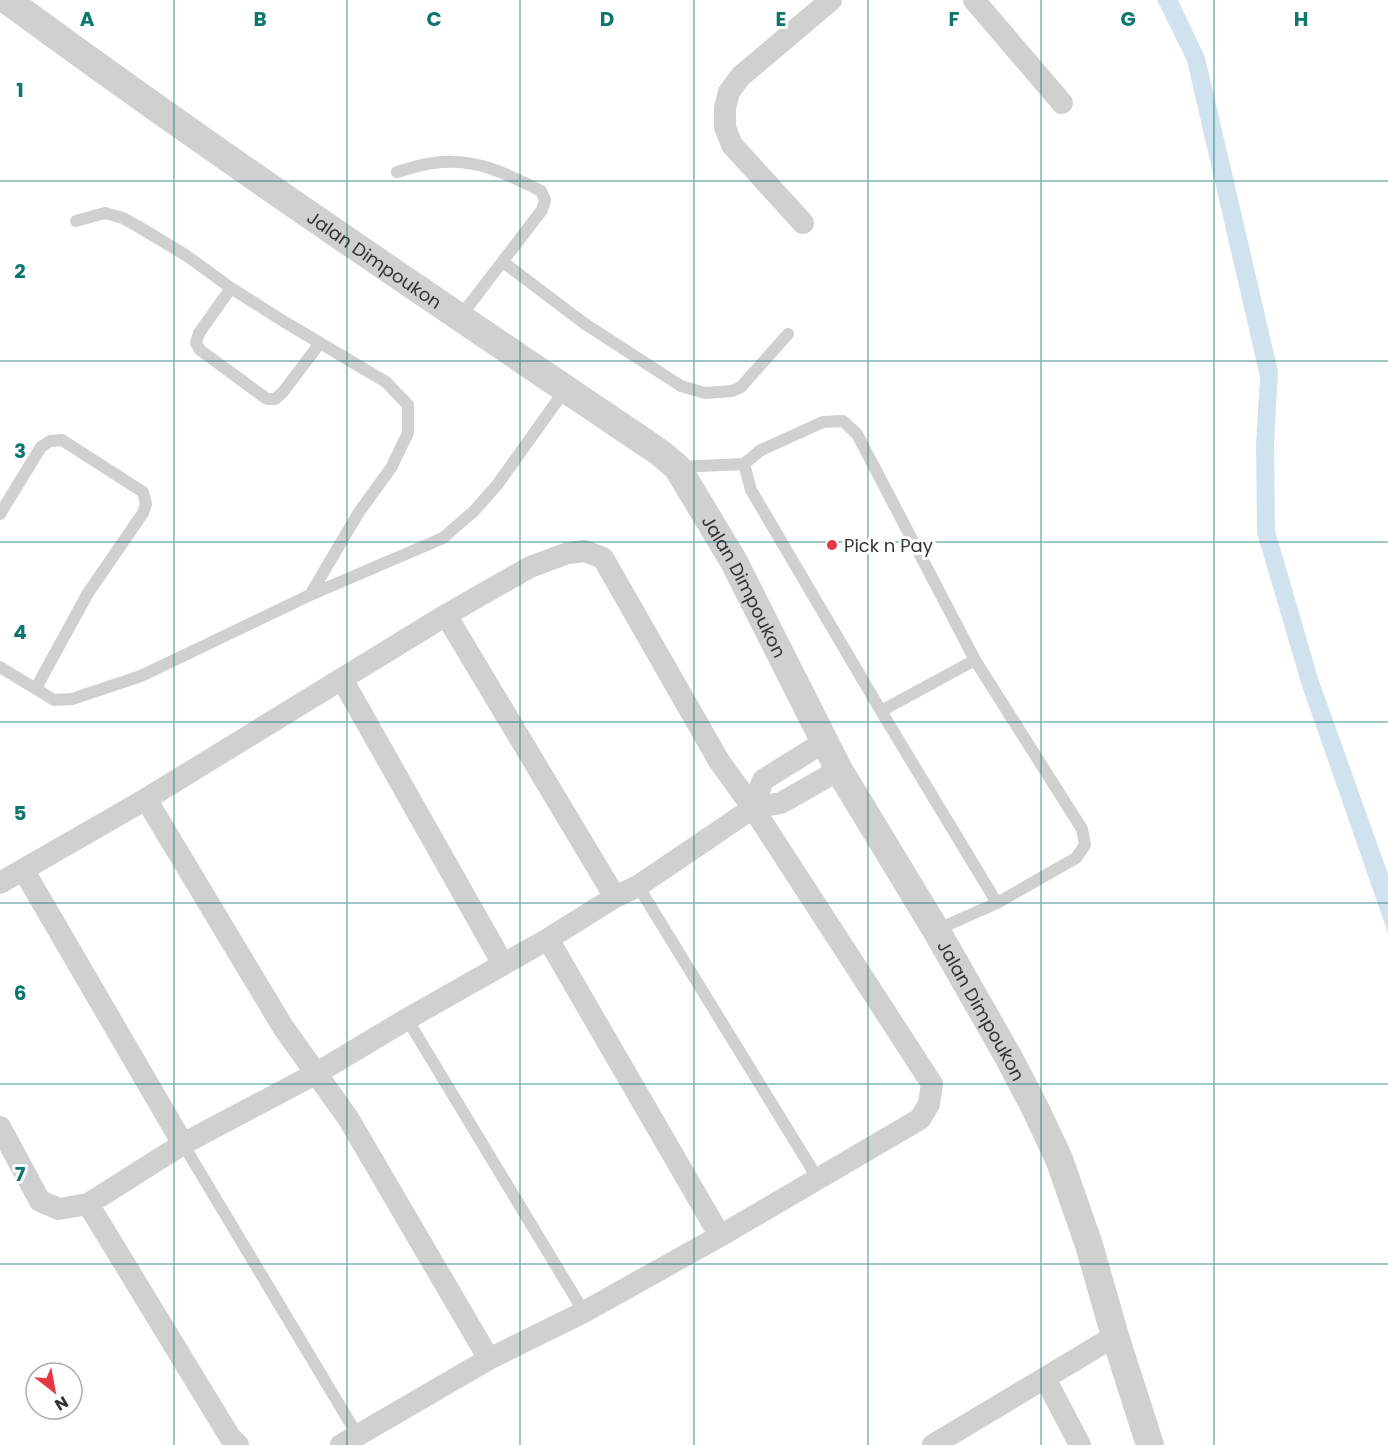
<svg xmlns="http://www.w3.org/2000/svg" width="1388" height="1445" font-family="Poppins,sans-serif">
  <rect width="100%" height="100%" fill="#fff"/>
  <path fill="#cfe2ee" d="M1157 0H1178L1205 57 1278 371 1274 443 1275 530 1318 678 1388 874V933L1302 686 1257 533 1256 445 1260 377 1187 61Z"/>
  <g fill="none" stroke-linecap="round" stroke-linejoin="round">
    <path stroke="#d0d0d0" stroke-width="12" d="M397 172C409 169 421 164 433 163 474 157 506 173 541 191L545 200 542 210 460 317
      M76 221 105 213 123 218 139 227 187 256 231 288 283 321 386 382 408 405V433L391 468 359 512 310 595
      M503 262 585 324 681 386 705 393 732 391 741 387 788 334
      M231 288 199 333 196 343 200 350 267 399H275L283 392 320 343
      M744 464 751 490 881 711 997 903
      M677 467 744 464 761 450 823 422 843 421 857 434 975 660 1082 829 1085 845 1076 858 997 903 936 930
      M0 514 41 447 50 441 62 440 143 492 146 504 143 513 88 593 36 688
      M0 667 54 700 72 699 141 676 310 595 443 538 474 511 497 485 565 390
      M881 711 975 660
      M638 886 818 1179
      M407 1019 584 1312
      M183 1144 358 1436"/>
    <path stroke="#d0d0d0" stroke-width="22" d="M974 0 1062 103
      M803 223 732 145 725 127V108L729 92 741 76 831 0
      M446 615 615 897
      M342 679 503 964
      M146 799 283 1027 348 1118 489 1359
      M753 808 763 780 824 742
      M24 871 183 1144
      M0 883 146 799 446 615 530 567 568 553 585 551 603 558 719 761 753 808 932 1084 929 1104 920 1119 720 1236 584 1312 489 1359 341 1445
      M548 939 720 1236
      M0 1127 40 1201 59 1209 88 1204 183 1144 317 1073 407 1019 548 939 615 897 638 886 753 808 781 803 839 770
      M88 1204 230 1437 238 1445
      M1045 1378 1080 1445
      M933 1445 1115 1336"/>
    <path stroke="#d0d0d0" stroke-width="28" id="s1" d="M7 0C220 157 440 304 659 452L677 467 733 560 839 770 936 930 1009 1058 1036 1110 1059 1159 1089 1245 1115 1336 1150 1445"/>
  </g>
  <path fill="none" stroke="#0f766e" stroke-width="1.5" stroke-opacity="0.55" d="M174 0V1445M347 0V1445M520 0V1445M694 0V1445M868 0V1445M1041 0V1445M1214 0V1445M0 181H1388M0 361H1388M0 542H1388M0 722H1388M0 903H1388M0 1084H1388M0 1264H1388"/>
  <circle fill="#e63946" stroke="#fff" stroke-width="2" cx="832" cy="545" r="6"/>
  <g text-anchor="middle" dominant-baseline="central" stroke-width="6" stroke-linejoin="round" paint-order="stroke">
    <g font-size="18" fill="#333" stroke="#fff">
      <text stroke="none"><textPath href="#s1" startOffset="450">Jalan Dimpoukon</textPath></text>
      <text stroke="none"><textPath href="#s1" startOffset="954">Jalan Dimpoukon</textPath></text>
      <text stroke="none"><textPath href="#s1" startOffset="1440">Jalan Dimpoukon</textPath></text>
    </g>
    <g font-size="18" fill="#333" stroke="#fff" text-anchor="start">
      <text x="844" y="545">Pick n Pay</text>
    </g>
  </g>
  <g font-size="20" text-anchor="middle" font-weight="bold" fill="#0f766e" stroke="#fff" stroke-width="6" stroke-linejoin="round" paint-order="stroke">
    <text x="87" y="26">A</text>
    <text x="260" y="26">B</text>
    <text x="434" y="26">C</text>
    <text x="607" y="26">D</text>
    <text x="781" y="26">E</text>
    <text x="954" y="26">F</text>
    <text x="1128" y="26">G</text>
    <text x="1301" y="26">H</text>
    <text x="20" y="97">1</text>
    <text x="20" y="278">2</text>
    <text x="20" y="458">3</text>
    <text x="20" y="639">4</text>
    <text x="20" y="820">5</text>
    <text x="20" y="1000">6</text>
    <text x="20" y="1181">7</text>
  </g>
  <g transform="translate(54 1391) rotate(149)"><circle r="28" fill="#ffffff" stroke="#adadad" stroke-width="1.5"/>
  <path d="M0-4.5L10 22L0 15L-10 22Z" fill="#e63946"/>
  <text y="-9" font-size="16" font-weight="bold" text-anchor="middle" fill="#333333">N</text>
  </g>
</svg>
